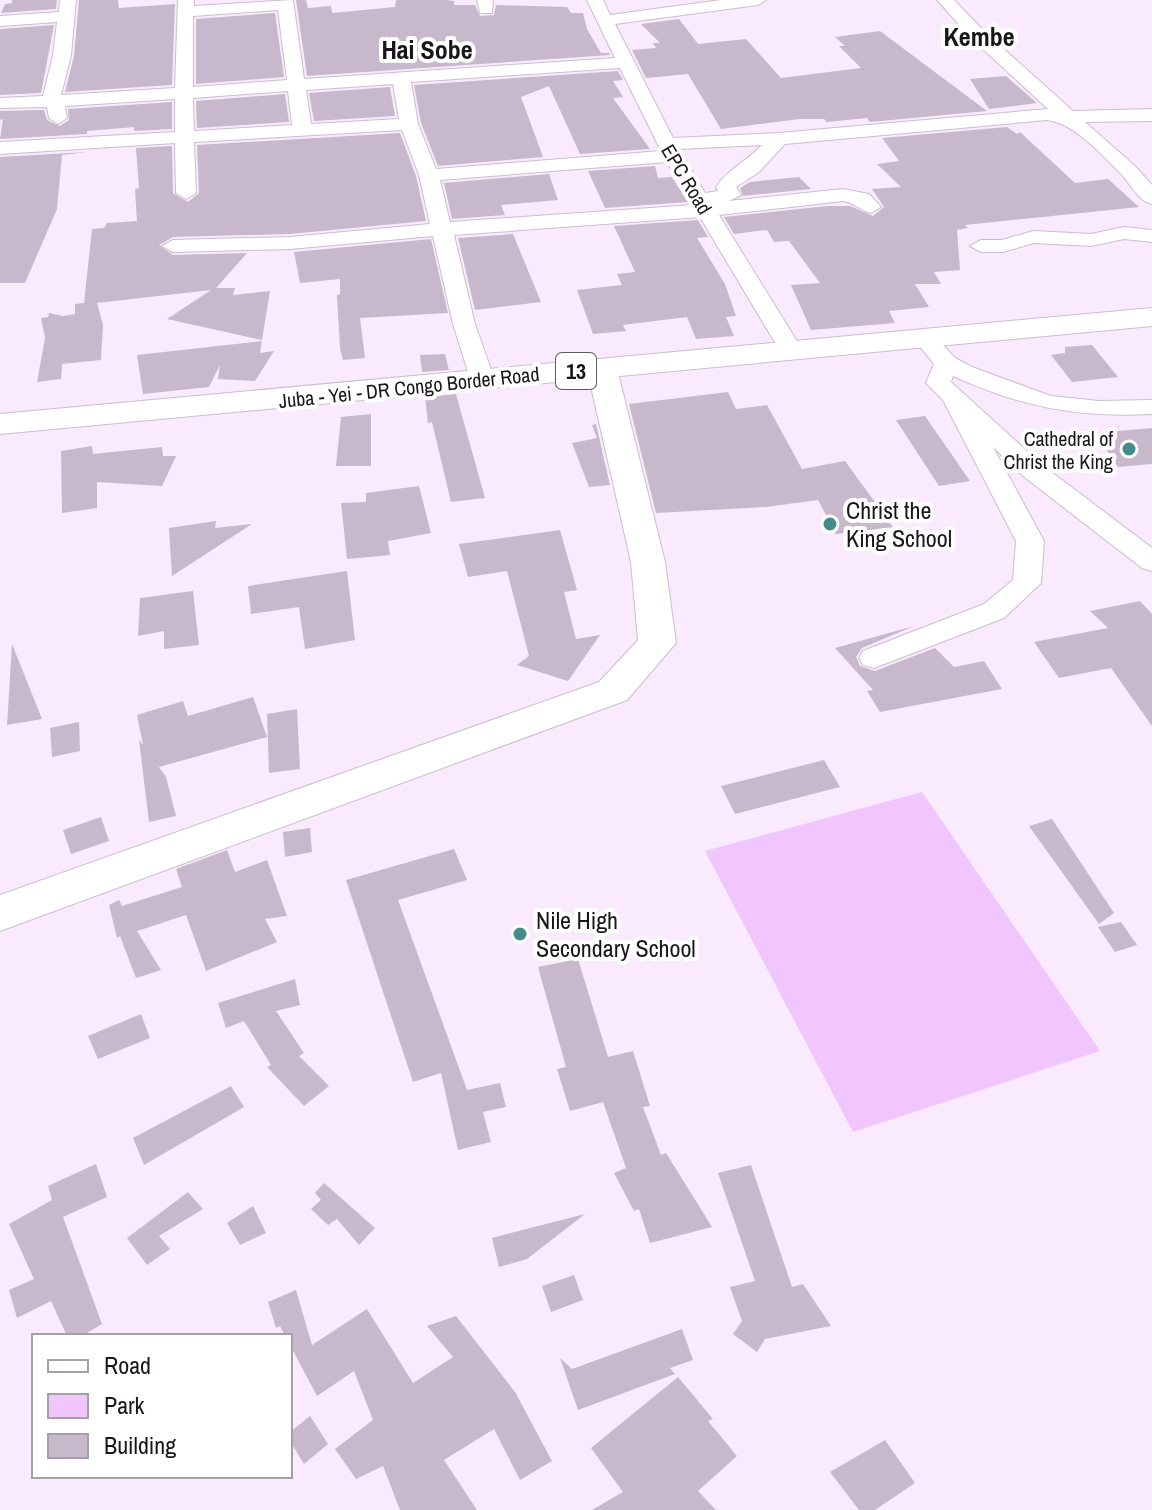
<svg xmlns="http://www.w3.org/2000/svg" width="1152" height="1510" font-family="'Archivo Narrow',sans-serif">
  <rect width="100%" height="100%" fill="#f9eafd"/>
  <path fill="#f1c5fd" d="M922 792 1100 1051 853 1132 705 851Z"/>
  <path fill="#c7b9cb" d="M12 0H57L56 9 1 13 5 4 12 3Z
    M79 0H118L119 8 175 4 172 85 65 92 74 56Z
    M296 0H306L308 8 331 6 332 13 395 7 396 0H445L454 1V5H475L480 16 494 15 496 5 567 7 571 13H583L587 29 601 53H609L610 55 307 76Z
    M275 13 284 77 196 84V19Z
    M679 19 698 44 746 39 781 78 861 68 839 46H845L835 37 880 31 987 111 870 122 867 118 827 122 824 119H800L721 129 688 74 646 78 632 50 656 48 653 43H660L641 24Z
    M54 25 41 93 0 95V29Z
    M618 71 623 80 613 81 623 97 613 98 650 149 580 154 549 86 521 97 543 157 438 166 421 123 414 85Z
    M1006 76 1037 103 989 109 970 79Z
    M390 87 395 116 314 121 309 93Z
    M285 94 289 122 197 128 196 101Z
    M172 102V129L134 131V127L87 131V134L0 139 3 119 0 120V111L44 110 47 120 60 126 69 120 68 109Z
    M1007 127 1017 134 1020 132 1075 183 1108 179 1139 207 965 225 968 228 957 230 960 270 934 272 941 284H915L929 307 889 311 895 323 811 330 791 285 820 283 789 241 774 242 767 230 734 234 724 217 827 206H850L873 216 884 207 872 189 901 187 877 164 899 161 882 138Z
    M400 133 416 176 426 221 290 234 173 237 159 245 173 255 247 253 216 288H235L233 295 270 291 262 340 167 319 211 290 97 303 103 325 101 360 62 364 61 379 37 382 45 338 41 318 48 317 49 313 63 316 75 314V304L84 303 92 229 104 228 107 223 137 221 135 189 139 188 136 148 172 146 173 193 188 202 199 193 197 145Z
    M88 152 62 155 57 209 25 283H0V157Z
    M655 166 658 178 672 177 688 202 605 208 588 171Z
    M549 174 558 200 501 205 505 215 452 219 444 183Z
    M799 177 811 189 743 196 740 188 750 182Z
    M698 220 708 237 697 238 725 284 736 316 726 317 734 336 696 339 687 317 623 325 626 331 593 334 577 290 622 285 617 274 635 272 614 226Z
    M513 234 541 302 475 310 458 238Z
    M431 239 448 313 360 318 365 358 343 360 340 348 337 295 340 294V279L300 283 294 252Z
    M262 341 260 353 274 351 255 381 218 379 220 365 209 387 143 394 137 355Z
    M1092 345 1118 377 1072 382 1051 355 1065 353V347Z
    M445 354 449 370 422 372 420 355Z
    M728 392 736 409 767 405 802 469 845 461 893 527 836 534 818 500 766 507 656 513 629 404Z
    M456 394 485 498 451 502 432 422 428 423 425 397Z
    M371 414V466H336L341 417Z
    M925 416 970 481 939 486 896 420Z
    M596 424 610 485 589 487 572 443 597 438 592 425Z
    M1152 428V464L1118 467 1095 433Z
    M92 446 93 454 162 447 163 456H176L162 486 97 482V508L62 513 61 451Z
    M419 486 431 533 388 541 390 555 347 559 341 503 366 502V493Z
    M216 521 215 528 252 524 172 576 169 528Z
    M560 530 577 590 564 592 576 639 600 635 568 681 517 665 529 656 507 571 468 577 459 544Z
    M347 571 355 640 305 649 299 607 251 614 248 586Z
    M193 591 199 645 164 649V631L138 636 140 598Z
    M1140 601 1152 614V726L1111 668 1059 678 1034 642 1108 628 1090 611Z
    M914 626 862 648 856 657 860 666 875 671 935 648 954 667 984 661 1002 689 880 712 867 691 873 690 835 648Z
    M12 644 42 719 7 725Z
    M253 697 267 737 159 767 166 777 176 816 149 822 139 740 143 745 137 715 183 701 188 716Z
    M297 709 300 769 269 773 267 714Z
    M79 722 80 751 52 757 50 728Z
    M824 760 840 787 735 814 721 786Z
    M101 817 109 841 71 854 63 830Z
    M1052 819 1114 913 1099 924 1029 826Z
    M310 828 312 852 285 857 283 832Z
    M454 849 467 880 398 900 467 1090 500 1083 506 1107 483 1112 491 1142 458 1150 441 1073 413 1082 346 880Z
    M227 850 235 872 267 860 287 916 265 919 277 942 206 971 186 915 137 931 161 970 136 978 120 936 117 938 109 905 119 900 122 906 182 887 176 869Z
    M1121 922 1137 945 1115 952 1098 927Z
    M578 959 608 1057 633 1051 650 1106 643 1107 661 1155 666 1153 712 1227 650 1243 639 1209 634 1211 614 1173 626 1168 603 1102 570 1111 557 1069 566 1067 538 967Z
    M295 979 300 1005 276 1011 304 1053 299 1056 329 1086 304 1106 267 1067 271 1065 244 1021 226 1028 218 1003Z
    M141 1014 150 1038 98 1059 88 1036Z
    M231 1086 244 1107 144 1165 133 1138Z
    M96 1164 107 1197 63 1217 102 1324 82 1336H67L51 1301 17 1318 9 1290 34 1279 9 1224 52 1200 48 1186Z
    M751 1165 792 1287 803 1284 831 1326 765 1339 757 1352 733 1334 742 1321 730 1287 755 1281 718 1173Z
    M324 1183 375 1228 359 1245 337 1219 328 1225 311 1209 321 1200 315 1193Z
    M188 1192 203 1209 159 1236 170 1249 147 1265 127 1238Z
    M253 1206 266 1233 240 1245 227 1223Z
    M585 1214 527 1259 499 1267 492 1238Z
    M574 1275 583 1300 551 1312 542 1286Z
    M296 1290 312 1345 367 1309 413 1383 453 1357 427 1326 456 1316 515 1392 552 1461 520 1480 494 1429 444 1460 477 1510H400L383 1466 356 1479 335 1449 373 1420 354 1371 317 1396 290 1345V1336H285L280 1326 276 1328 268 1302Z
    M682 1329 693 1360 670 1368 675 1374 578 1410 560 1358 572 1369Z
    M678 1377 713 1419 708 1421 737 1456 698 1491 716 1510H592L623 1492 591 1448Z
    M310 1416 328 1444 304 1464 290 1441V1432Z
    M885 1440 915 1483 875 1510H859L830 1472Z"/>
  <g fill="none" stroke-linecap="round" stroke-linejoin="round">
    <defs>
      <path id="minor" d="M60 0H76L71 55 61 95 175 88 178 0H194V6L293 0 304 79 615 58 587 0H603L610 15 721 0H766L758 5 615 24 673 138 779 133 1048 109 973 40 937 0H954L985 32 1073 111 1152 109V121L1085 122 1135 166 1152 185V204C1138 201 1131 184 1121 174 1102 155 1074 123 1047 120L785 144 759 172 736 187 741 195 729 201 843 189 869 194 881 207 871 213C860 210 855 203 843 201L719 215 803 351 799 356H783L700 217 454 235 475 324 494 378 491 383H473L470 378 453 324 433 236 290 249 173 252 162 246 173 240 290 237 430 224 419 175 402 130 194 142 196 193 186 199 176 193 175 143 0 154V142L175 132V99L65 106 67 118 58 124 49 118 47 107 0 108V98L43 96 53 55 57 22 0 26V16L59 12ZM278 10 287 80 193 87V16ZM620 68 661 151 436 169 418 124 411 82ZM393 84 399 119 311 124 306 90ZM288 91 292 125 194 131 193 98ZM762 145C747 161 727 170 716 187L718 191 705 193 679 149ZM667 162 693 205 450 222 440 180Z
        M477 0H493L492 13H480Z
        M1124 227 1152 230V242L1124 239 1091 246 1034 243 1003 252H981L970 246 981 240H1002L1033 231 1091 234Z
        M933 341 941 343 955 358 972 367 1051 396 1099 401 1152 400V414C1076 418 1022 407 953 376L951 382 1041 464 1152 548V571L1142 568 1023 476 993 447 1044 541 1041 583 1004 618 874 668 863 665 859 658 863 651 984 604 1013 580 1016 541 943 400 926 383 934 364 921 348 925 343Z"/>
      <path id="tertiary" d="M602 360 613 363 617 369 665 562 676 643 627 700 0 931V895L599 682 638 640 631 562 587 369 591 363Z"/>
      <path id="primary" d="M1152 308V326L0 434V414Z"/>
    </defs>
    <use href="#minor" stroke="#cbbdcf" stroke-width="2"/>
    <use href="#tertiary" stroke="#cbbdcf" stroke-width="2"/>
    <use href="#primary" stroke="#cbbdcf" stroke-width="2"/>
    <use href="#minor" fill="#fff" fill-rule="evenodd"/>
    <use href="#tertiary" fill="#fff" fill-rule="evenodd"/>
    <use href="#primary" fill="#fff" fill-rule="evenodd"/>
  </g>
  <g fill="#448c8b" stroke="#fff" stroke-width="3">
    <circle cx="1129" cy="449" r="8"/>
    <circle cx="830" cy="524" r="8"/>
    <circle cx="520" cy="934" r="8"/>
  </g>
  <g text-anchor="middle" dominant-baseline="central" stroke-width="8" stroke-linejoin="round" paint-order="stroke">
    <g font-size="20" fill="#1a151b" stroke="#fff">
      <text transform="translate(687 179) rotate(59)">EPC Road</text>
      <text transform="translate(409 387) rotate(-6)">Juba - Yei - DR Congo Border Road</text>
    </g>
    <g font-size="20" fill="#1a151b" stroke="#fff" text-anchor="end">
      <text x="1113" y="438">Cathedral of<tspan x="1113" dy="23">Christ the King</tspan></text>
    </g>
    <rect fill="#fff" stroke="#5f5b5f" stroke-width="2" x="556" y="353" width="40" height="36" rx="6"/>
    <g font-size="22" font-weight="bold" fill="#1a151b">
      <text x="576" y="371">13</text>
    </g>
    <g font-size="24" fill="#1a151b" stroke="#fff" text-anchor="start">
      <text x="846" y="510">Christ the<tspan x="846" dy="28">King School</tspan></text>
      <text x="536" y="920">Nile High<tspan x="536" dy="28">Secondary School</tspan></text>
    </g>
    <g font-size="26" font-weight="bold" fill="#1a151b" stroke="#fff">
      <text x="979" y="36">Kembe</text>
      <text x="427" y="49">Hai Sobe</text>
    </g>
  </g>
  <rect x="32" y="1334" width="260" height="144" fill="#ffffff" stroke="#a3a1a4" stroke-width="2"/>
  <rect x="48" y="1360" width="40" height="12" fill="#ffffff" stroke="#a3a1a4" stroke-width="2"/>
  <text x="104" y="1374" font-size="24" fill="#1a151b">Road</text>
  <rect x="48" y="1394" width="40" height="24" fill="#f1c5fd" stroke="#a3a1a4" stroke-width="2"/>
  <text x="104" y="1414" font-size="24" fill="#1a151b">Park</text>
  <rect x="48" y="1434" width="40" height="24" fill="#c7b9cb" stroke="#a3a1a4" stroke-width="2"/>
  <text x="104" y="1454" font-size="24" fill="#1a151b">Building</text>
</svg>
